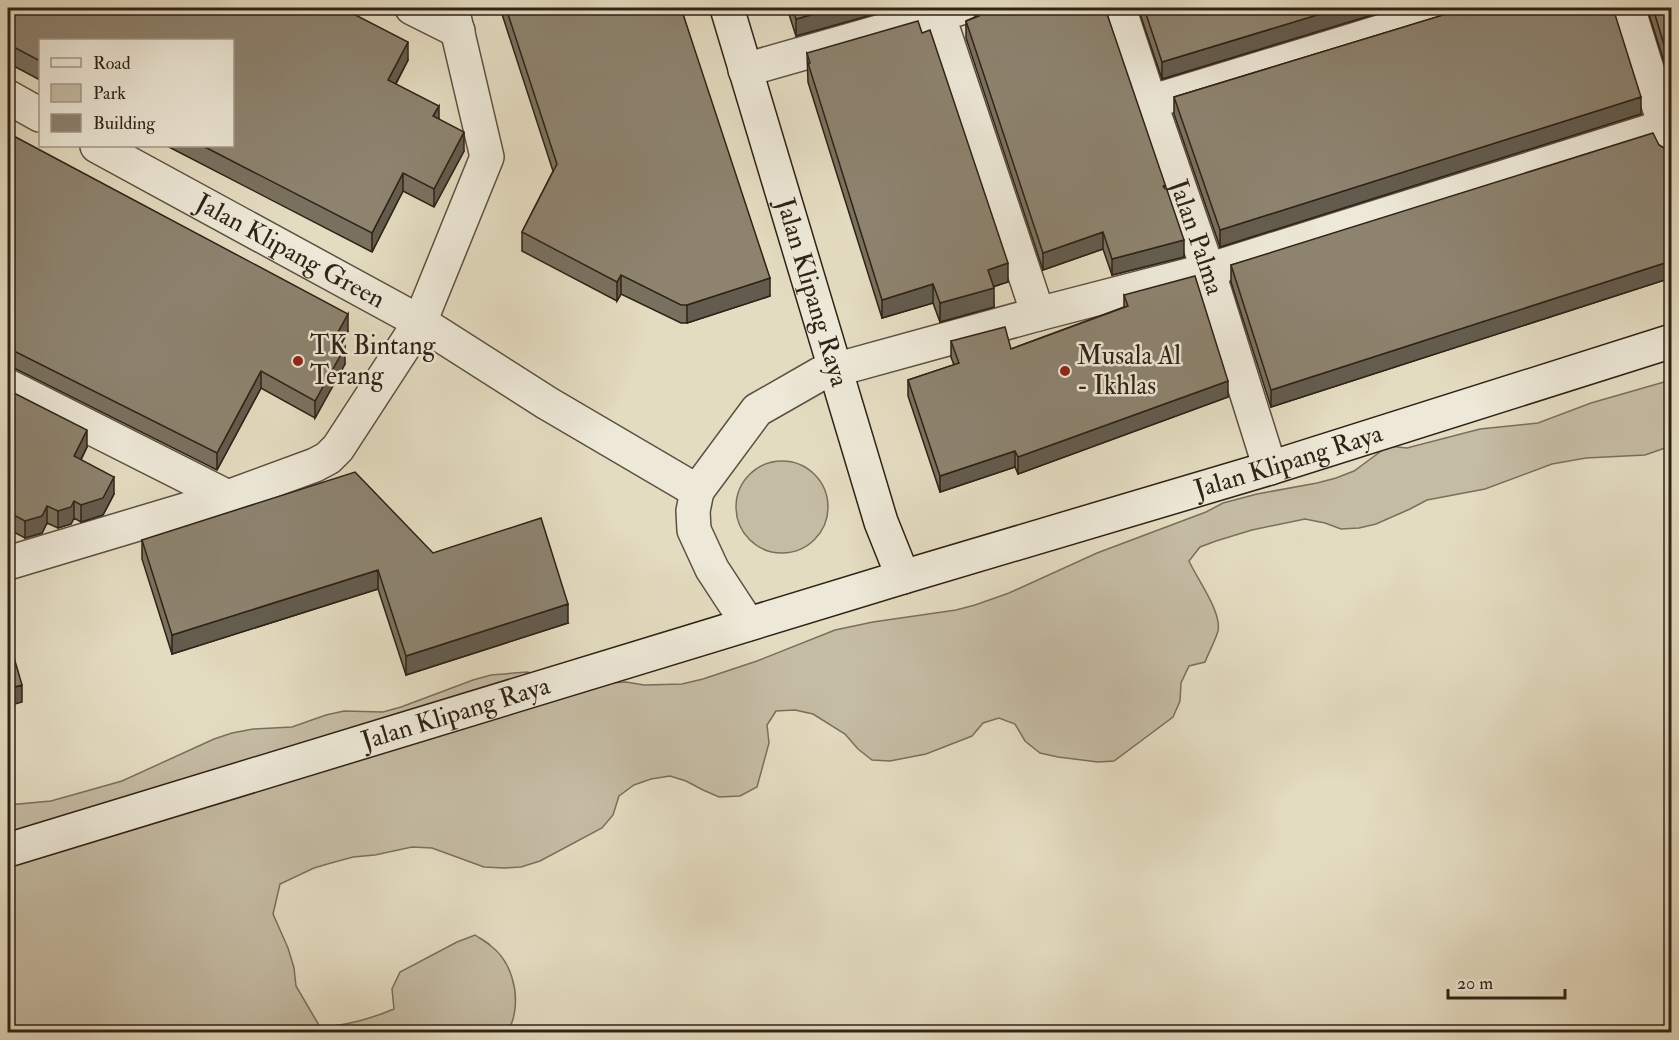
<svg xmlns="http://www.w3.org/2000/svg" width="1679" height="1040" font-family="'IM FELL Double Pica',serif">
  <rect width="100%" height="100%" fill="#e4dcc1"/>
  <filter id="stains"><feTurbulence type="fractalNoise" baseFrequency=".00333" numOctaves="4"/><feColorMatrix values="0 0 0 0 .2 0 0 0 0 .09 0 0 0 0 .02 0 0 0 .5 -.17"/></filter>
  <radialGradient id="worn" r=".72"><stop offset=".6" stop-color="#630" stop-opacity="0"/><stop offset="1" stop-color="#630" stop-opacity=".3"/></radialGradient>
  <path fill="#c5bca4" stroke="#7a6f5d" stroke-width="1.5" d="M1671 380V446L1645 455 1586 458 1552 464 1485 489 1427 500 1410 509 1376 524 1359 528 1341 529 1325 523 1305 519 1252 530 1216 541 1200 547 1189 561C1197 579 1222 612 1218 631 1215 641 1209 652 1205 662L1189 666 1181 683 1180 701 1173 717 1114 761 1098 762 1058 757 1040 753 1025 741 1015 724 999 718 983 723 972 736 926 754 890 761 872 760 858 749 845 734 813 714 795 710 776 711 767 725 769 743 757 787 740 796 719 797 703 790 686 781 670 776 651 779 634 785 619 796 613 815 602 828 540 861 521 867 504 868 484 867 432 848 412 847 375 855 353 857 331 863 314 868 280 884 273 914 288 948 294 968 296 986 320 1027C346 1026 370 1019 394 1009L392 989 400 972 457 942 475 935C481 939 487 942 491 946 511 961 519 991 514 1015 513 1021 510 1027 508 1032H8V805L51 801 122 781 214 739 232 733 253 729 292 727 326 715 344 711 383 712 401 707 473 680 491 675 527 672 545 676 581 685 626 682 644 685 682 684 703 679 757 661 835 630 873 622 956 610 975 605 1009 593 1097 553 1206 512 1223 503 1257 494 1317 483 1336 478 1354 471 1388 446 1407 448 1480 429 1538 423 1591 403Z
    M736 507a46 46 0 1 1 92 0a46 46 0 1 1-92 0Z"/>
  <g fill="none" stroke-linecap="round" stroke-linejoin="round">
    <defs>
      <g id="minor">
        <path d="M412 8 458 31"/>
        <path d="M936 8 1038 314"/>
        <path id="s1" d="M1119 8 1150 102 1208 270 1270 468"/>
        <path d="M1628 8 1672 149"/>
        <path d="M745 70 938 15 961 8"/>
        <path d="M8 97 40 115"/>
        <path d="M1150 102 1458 8"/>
        <path id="s2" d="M97 146 420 322 547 403 697 491 757 410 820 374 1038 314 1208 270 1672 124"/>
        <path d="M8 386 228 497"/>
        <path d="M697 491 693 511 694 530 712 569 748 624"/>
        <path d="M8 563 228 497 315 465 328 458 338 448 420 322 487 157 452 8"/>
      </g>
      <g id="secondary">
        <path id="s3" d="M727 8 881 522 903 577"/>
        <path id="s4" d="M8 850 903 577 1270 468 1672 341"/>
      </g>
    </defs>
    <use href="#minor" stroke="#5c5041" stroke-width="36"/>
    <use href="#secondary" stroke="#2f2216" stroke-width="36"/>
    <use href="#minor" stroke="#ede8d7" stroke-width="33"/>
    <use href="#secondary" stroke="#ede8d7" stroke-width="33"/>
  </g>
  <path fill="#79715f" stroke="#2f2216" stroke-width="1.5" d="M8 8 408 60 396 84 439 119 464 151 434 207 403 191 372 252 167 146H232L40 40V80L8 63Z
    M500 8H681L770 296 687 323H681L621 294 617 301 522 251V232L553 171Z
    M787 8H896L796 36Z
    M975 8H1105L1184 257 1112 275 1103 249 1043 270 966 38V21L975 17Z
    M1138 8H1395L1162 79Z
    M1647 8H1671V84Z
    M1463 9 1641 114 1220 247 1174 114V97Z
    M807 53 1008 282 993 287 994 307 940 322 933 303 882 318 808 82Z
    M8 133 348 331 341 345 345 364 315 418 261 388 217 470 16 369 8 367Z
    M1659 145 1667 150H1671V278L1271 407 1231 282V265Z
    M1124 295 1228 397 1018 474 1015 467 940 492 908 396V380L954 365 951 357V341L1011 349 1124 307Z
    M8 390 87 447 81 460 114 494 103 515 81 522 74 518 71 524 58 528 47 523 42 533 25 538 8 529Z
    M142 540 433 553 568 623 406 675 378 589 172 654 142 559Z"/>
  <path fill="#635c4e" stroke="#2f2216" stroke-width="1.5" d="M836 8H896L796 36V19Z
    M1340 8H1395L1162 79V62Z
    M408 42V60L388 98V80Z
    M1641 97V114L1220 247V230Z
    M439 106V125L433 116Z
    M464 132V151L434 207V189Z
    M403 173V191L372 252V233Z
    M1103 232V249L1043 270V253Z
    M1184 240V257L1112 275V259Z
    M1671 261V278L1271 407V390Z
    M1008 263V282L988 288V270Z
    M621 275V294L617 301V282Z
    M770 278V296L687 323V305Z
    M933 284V303L882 318V300Z
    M994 288V307L940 322V303Z
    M348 314V331L333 358V341Z
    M345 347V364L315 418V401Z
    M261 371V388L217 470V453Z
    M1228 381V397L1018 474V457Z
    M87 430V447L74 473V456Z
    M1015 451V467L940 492V476Z
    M114 477V494L103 515 81 522V505Z
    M74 501V518L71 524 58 528V511Z
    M47 506V523L42 533 25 538V521Z
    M378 570V589L172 654V635Z
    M568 604V623L406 675V656Z
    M22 685V702L8 706V689Z"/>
  <path fill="#8d836f" stroke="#2f2216" stroke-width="1.5" d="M8 8H342L408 42 388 80 439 106 433 116 464 132 434 189 403 173 372 233 203 146H232V40H40V61L8 44Z
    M506 8H681L770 278 687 305H681L621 275 617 282 522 232 557 164Z
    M792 8H836L796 19Z
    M976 8H1105L1184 240 1112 259 1103 232 1043 253 966 21 979 16Z
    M1144 8H1340L1162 62Z
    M1466 8H1613L1641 97 1220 230 1174 97Z
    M1653 8H1671V68Z
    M918 21 922 33 930 30 1008 263 988 270 994 288 940 303 933 284 882 300 808 63H810L807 53Z
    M8 133 348 314 333 341 345 347 315 401 261 371 217 453 16 352 8 350Z
    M1653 133 1659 145 1667 150H1671V261L1271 390 1231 265Z
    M1195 276 1228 381 1018 457 1015 451 940 476 908 380 959 363 951 341 1005 327 1011 349 1128 306 1124 295Z
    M8 390 87 430 74 456 114 477 103 498 81 505 74 501 71 507 58 511 47 506 42 516 25 521 8 512Z
    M355 472 433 553 541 518 568 604 406 656 378 570 172 635 142 540Z
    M8 637 22 685 8 689Z"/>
  <g fill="#8f2418" stroke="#ede8d7" stroke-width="2">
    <circle cx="298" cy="361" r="6"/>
    <circle cx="1065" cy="371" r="6"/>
  </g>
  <g text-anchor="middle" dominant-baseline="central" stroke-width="5" stroke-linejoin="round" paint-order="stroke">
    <g font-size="26" fill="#2f2216" stroke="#ede8d7">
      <text stroke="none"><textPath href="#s1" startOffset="242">Jalan Palma</textPath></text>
      <text stroke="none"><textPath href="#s2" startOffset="220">Jalan Klipang Green</textPath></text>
      <text stroke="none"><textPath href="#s3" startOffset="297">Jalan Klipang Raya</textPath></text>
      <text stroke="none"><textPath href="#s4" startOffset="1338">Jalan Klipang Raya</textPath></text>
      <text stroke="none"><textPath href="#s4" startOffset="468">Jalan Klipang Raya</textPath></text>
    </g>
    <g font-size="26" fill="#2f2216" stroke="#ede8d7" text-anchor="start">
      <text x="310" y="346">TK Bintang<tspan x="310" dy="30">Terang</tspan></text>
      <text x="1077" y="356">Musala Al<tspan x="1077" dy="30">- Ikhlas</tspan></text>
    </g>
  </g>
  <rect width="1679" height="1040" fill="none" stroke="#e4dcc1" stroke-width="30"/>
  <rect x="9" y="9" width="1661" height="1022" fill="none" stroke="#2f2216" stroke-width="3"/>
  <rect x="15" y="15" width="1649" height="1010" fill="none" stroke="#2f2216" stroke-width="1.5"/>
  <rect x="39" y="39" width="195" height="108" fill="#ede8d7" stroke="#a1998a" stroke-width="1.5"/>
  <rect x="51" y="58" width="30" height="9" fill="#ede8d7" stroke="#a1998a" stroke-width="1.5"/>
  <text x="93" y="69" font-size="18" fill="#2f2216">Road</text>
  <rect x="51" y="84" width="30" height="18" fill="#c5bca4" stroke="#a1998a" stroke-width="1.5"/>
  <text x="93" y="99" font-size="18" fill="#2f2216">Park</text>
  <rect x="51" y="114" width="30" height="18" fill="#8d836f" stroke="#a1998a" stroke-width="1.5"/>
  <text x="93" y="129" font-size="18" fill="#2f2216">Building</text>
  <path d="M1448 989v9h117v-9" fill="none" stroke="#2f2216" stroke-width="3"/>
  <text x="1457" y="989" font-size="18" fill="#2f2216" stroke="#ede8d7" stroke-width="4.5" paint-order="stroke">20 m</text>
  <rect width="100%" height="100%" filter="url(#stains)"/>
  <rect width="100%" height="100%" fill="url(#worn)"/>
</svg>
